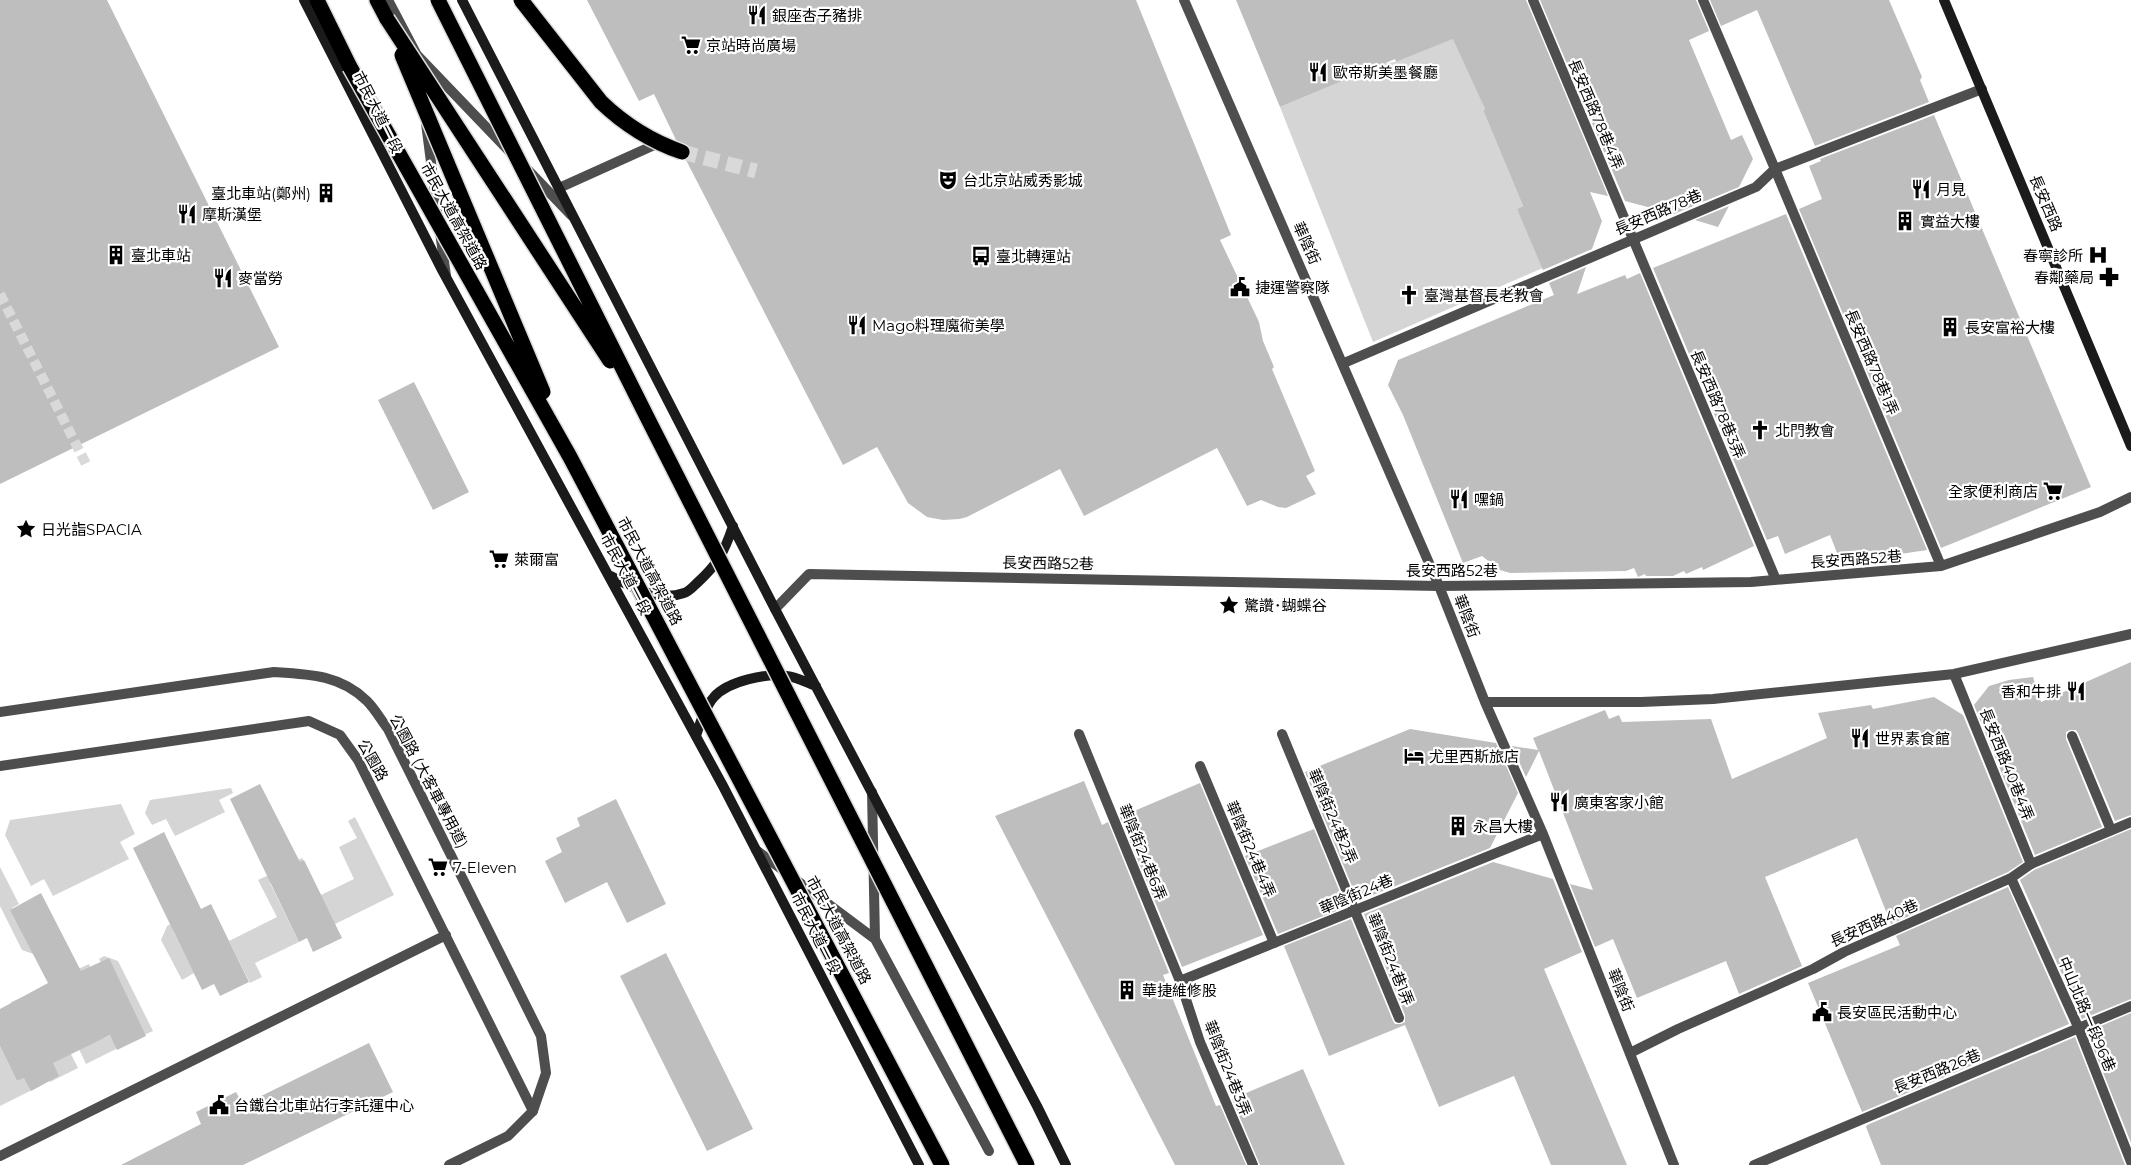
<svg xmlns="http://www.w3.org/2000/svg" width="2131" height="1165" font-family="Montserrat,'Noto Sans TC',sans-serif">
  <rect width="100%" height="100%" fill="#fff"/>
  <path fill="#d5d5d5" d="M1455 38 1485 109 1483 110 1523 206 1517 209 1545 267 1373 342 1280 107 1385 63 1396 62Z
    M231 788 233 793 219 800 225 812 175 836 166 819 152 825 145 813 150 800Z
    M121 804 135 834 120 842 129 859 53 896 44 879 31 886 5 835 10 820Z
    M355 817 394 895 327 928 292 863 302 858 321 895 354 879 339 847 357 838 348 821Z
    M0 867 19 904 12 908 36 955 22 950 0 906Z
    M283 868 286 875 270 883 299 942 255 963 262 977 250 983 229 941 277 917 258 880Z
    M185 916 173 931 194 973 182 980 161 940 167 926Z
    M104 956 118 961 153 1031 140 1037 99 959Z
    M89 964 92 971 104 1038 121 1030 128 1043 86 1064 67 1024 63 976Z
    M23 997 42 1036 67 1046 78 1068 50 1082 11 1002Z
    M0 1046 17 1081 34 1073 40 1086 0 1106Z"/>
  <path fill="#bebebe" d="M0 0H107L279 347 0 484Z
    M587 0H1136L1231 235 1220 240 1259 322 1263 341 1274 367 1272 369 1315 471 1306 476 1316 494 1286 508 1278 507 1261 500 1247 506 1217 448 1084 516 1060 469 967 517 959 519 943 520 927 517 908 503 877 447 843 465 686 160 691 155 689 146 676 140 654 94 639 101Z
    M1236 0H1526L1608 196 1590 192 1602 221 1592 249 1543 270 1517 209 1523 206 1483 110 1485 109 1453 39 1396 62 1395 59 1280 107Z
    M1540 0H1696L1709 31 1689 40 1731 140 1742 135 1753 159 1739 187 1674 214 1625 201Z
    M1710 0H1889L1922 77 1920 80 1929 102 1815 146 1757 10 1721 26Z
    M1934 115 2091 487 1941 548 1799 209 1822 199 1809 166 1821 161 1820 159Z
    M1729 206 1718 227 1695 220Z
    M1786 214 1927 550 1841 563 1830 535 1785 554 1778 536 1767 540 1653 268Z
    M1586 267 1577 294 1625 275 1627 279 1640 273 1754 546 1703 570 1702 567 1686 574 1684 571 1673 576H1646L1645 574 1638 577 1634 568 1626 571 1510 573 1500 570 1482 556 1463 563 1403 415 1388 385 1398 360 1554 295 1549 283Z
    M414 382 469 492 433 510 378 400Z
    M2131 662V815L2115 821 2078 733 2076 730H2070L2066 732V739L2102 827 2035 855 1974 705 1989 686 2009 680 2033 677 2041 702Z
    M1934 697 1963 715 2023 862 2008 872 1891 924 1857 838 1765 877 1802 966 1739 994 1726 961 1637 998 1613 939 1595 947 1570 884 1593 890 1539 751 1526 777 1512 746 1538 750 1533 738 1605 710 1609 719 1619 715 1622 722 1711 719 1732 779 1827 738 1818 713 1871 705 1873 709Z
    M1410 729 1496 743 1518 793 1490 848 1358 901 1305 772Z
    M1084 781 1102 825 1108 822 1169 973 1163 975 1216 1106 1220 1105 1246 1165H1175L995 816Z
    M1200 783 1263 935 1182 967 1120 817Z
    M260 784 300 862 304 860 342 938 313 952 307 938 299 942 230 799Z
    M616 799 666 904 627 923 607 882 565 903 545 861 562 852 556 838 580 826 577 818Z
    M1314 829 1346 907 1278 934 1245 856Z
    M2131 829V999L2082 1019 2020 880 2034 870Z
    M164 832 201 909 211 904 249 982 220 996 214 984 202 990 133 848Z
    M1493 862 1553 879 1582 952 1544 969 1627 1165H1551L1514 1076 1439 1107 1405 1025 1329 1056 1284 946 1351 919 1393 1021 1395 1024H1401L1405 1022V1015L1364 914Z
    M2008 887 2069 1024 1862 1112 1808 983 1900 945 1896 936Z
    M41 893 81 971 109 958 146 1036 117 1050 110 1035 53 1063 59 1076 31 1091 24 1078 17 1081 0 1046V1009L48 983 10 910Z
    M666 953 753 1129 707 1151 620 976Z
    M2131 1013V1143L2087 1032Z
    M2075 1037 2125 1165H1881L1866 1127 1867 1125Z
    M369 1043 393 1092 243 1165H121L201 1124 196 1112 236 1092 243 1105Z
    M1303 1069 1345 1165H1260L1232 1099Z"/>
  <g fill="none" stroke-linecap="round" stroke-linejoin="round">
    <path stroke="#d9d9d9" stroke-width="10" stroke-dasharray="10 5" stroke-linecap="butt" d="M0 294 87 466"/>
    <path stroke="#d9d9d9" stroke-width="15" stroke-dasharray="15 8" stroke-linecap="butt" d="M682 152 756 171"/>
    <defs>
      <path id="highway" d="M317 0 350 67
        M377 0 387 19"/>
    </defs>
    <use href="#highway" stroke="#dbdbdb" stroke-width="18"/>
    <path stroke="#4e4e4e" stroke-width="10" d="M388 0 417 55 510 152
      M1533 0 1633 239
      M1703 0 1775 169
      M426 123 438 217
      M527 169 571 215
      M559 188 661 142
      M440 232 446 276
      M1344 363 1756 187 1775 169 1982 89
      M775 609 809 574 1439 586
      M1079 734 1180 981 1200 1042 1253 1165
      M1282 734 1399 1018
      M0 766 309 721 340 735 358 760 533 1111
      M1200 766 1274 943
      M872 792 875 939
      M756 850 875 939 989 1151
      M2011 878 2079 1029 2131 1162
      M1630 1053 1678 1029 1813 969 1844 952 2011 878 2031 864 2131 822
      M0 1156 446 935"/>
    <path stroke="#4e4e4e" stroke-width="10" d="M1184 0 1439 586 1485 702 1543 834 1674 1165
      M1775 169 1941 566
      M1633 239 1776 580
      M1439 586 1751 582 1941 566 2100 512 2131 497
      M1954 674 2031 864
      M1485 702H1641L1713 699 1954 674 2131 634
      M0 712 274 672C309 674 341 675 367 701 375 709 381 720 388 729L541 1036 546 1073 533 1111 508 1136 449 1165
      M2072 736 2111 830
      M1180 981 1543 834
      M1754 1165 2131 1006"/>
    <path stroke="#1b1b1b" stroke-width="10" d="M304 0 441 268 723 786 919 1165
      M462 0 775 609 1037 1106 1066 1165
      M1944 0 2131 446
      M611 576C632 588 659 602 684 593 688 592 693 587 696 584 718 564 724 553 733 526
      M696 736C700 723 705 707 714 697 728 681 766 673 787 676 797 677 807 683 816 686"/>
    <use href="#highway" stroke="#000" stroke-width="15"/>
    <defs>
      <path id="highway-bridge" d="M438 0 649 421 1027 1165
        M521 0 601 102C625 125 650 141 682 152
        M387 19 610 361
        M402 55 543 392
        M350 67 570 457 942 1165"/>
    </defs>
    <use href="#highway-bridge" stroke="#dbdbdb" stroke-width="18" stroke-linecap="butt"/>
    <use href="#highway-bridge" stroke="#000" stroke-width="15"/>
  </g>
  <defs>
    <symbol id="restaurant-bare" viewBox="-9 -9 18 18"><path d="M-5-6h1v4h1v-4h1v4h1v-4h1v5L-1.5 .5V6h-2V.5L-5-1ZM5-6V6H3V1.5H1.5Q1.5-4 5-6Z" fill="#000" stroke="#fff" stroke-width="2.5" paint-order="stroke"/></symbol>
    <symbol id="supermarket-bare" viewBox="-9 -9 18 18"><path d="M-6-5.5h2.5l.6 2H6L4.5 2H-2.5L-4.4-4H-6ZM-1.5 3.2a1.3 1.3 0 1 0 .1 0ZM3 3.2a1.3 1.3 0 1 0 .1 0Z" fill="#000" stroke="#fff" stroke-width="2.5" paint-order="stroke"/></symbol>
    <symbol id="theatre-bare" viewBox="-9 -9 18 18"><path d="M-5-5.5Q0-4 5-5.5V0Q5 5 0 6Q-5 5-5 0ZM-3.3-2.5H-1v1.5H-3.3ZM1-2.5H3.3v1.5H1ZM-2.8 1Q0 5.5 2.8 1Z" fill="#000" stroke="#fff" stroke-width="2.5" paint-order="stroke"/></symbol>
    <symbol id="building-bare" viewBox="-9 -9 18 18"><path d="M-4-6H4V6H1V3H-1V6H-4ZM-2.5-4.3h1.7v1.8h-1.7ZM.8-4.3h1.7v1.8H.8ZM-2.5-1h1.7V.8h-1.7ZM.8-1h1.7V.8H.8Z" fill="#000" stroke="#fff" stroke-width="2.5" paint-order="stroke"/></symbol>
    <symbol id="hospital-bare" viewBox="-9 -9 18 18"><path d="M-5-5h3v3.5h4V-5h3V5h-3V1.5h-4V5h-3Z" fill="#000" stroke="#fff" stroke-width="2.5" paint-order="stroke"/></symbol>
    <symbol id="bus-bare" viewBox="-9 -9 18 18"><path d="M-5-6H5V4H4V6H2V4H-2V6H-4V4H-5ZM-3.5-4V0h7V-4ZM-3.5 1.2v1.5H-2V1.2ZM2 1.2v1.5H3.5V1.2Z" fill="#000" stroke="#fff" stroke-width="2.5" paint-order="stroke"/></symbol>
    <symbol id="pharmacy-bare" viewBox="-9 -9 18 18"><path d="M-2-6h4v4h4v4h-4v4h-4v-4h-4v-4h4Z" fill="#000" stroke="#fff" stroke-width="2.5" paint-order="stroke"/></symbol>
    <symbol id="civic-bare" viewBox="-9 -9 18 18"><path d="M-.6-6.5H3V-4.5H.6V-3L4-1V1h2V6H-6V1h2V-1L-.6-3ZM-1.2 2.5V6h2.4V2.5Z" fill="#000" stroke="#fff" stroke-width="2.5" paint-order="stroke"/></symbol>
    <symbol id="church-bare" viewBox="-9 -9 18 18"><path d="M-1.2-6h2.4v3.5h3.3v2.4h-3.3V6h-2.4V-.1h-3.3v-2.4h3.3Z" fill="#000" stroke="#fff" stroke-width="2.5" paint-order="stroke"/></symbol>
    <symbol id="sight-bare" viewBox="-9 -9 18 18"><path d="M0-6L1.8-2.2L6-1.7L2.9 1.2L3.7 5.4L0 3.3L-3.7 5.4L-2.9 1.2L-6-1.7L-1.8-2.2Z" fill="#000" stroke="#fff" stroke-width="2.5" paint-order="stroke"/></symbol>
    <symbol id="hotel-bare" viewBox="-9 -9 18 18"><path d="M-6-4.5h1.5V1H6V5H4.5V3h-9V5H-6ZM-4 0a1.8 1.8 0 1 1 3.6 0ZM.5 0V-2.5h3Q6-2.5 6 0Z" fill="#000" stroke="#fff" stroke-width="2.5" paint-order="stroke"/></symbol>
  </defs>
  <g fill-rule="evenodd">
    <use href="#restaurant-bare" x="743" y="1" width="28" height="28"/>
    <use href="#supermarket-bare" x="677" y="31" width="28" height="28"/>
    <use href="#restaurant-bare" x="1304" y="58" width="28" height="28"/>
    <use href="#theatre-bare" x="934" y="166" width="28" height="28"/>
    <use href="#restaurant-bare" x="1907" y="175" width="28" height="28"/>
    <use href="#building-bare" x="312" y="179" width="28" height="28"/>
    <use href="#restaurant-bare" x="173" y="200" width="28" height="28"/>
    <use href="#building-bare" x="1891" y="207" width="28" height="28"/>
    <use href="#building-bare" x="102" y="241" width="28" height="28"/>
    <use href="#hospital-bare" x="2084" y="241" width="28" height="28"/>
    <use href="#bus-bare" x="967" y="242" width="28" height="28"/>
    <use href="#pharmacy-bare" x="2095" y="263" width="28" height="28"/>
    <use href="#restaurant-bare" x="209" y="264" width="28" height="28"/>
    <use href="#civic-bare" x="1226" y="273" width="28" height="28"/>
    <use href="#church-bare" x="1395" y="281" width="28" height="28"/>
    <use href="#restaurant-bare" x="843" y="311" width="28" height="28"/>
    <use href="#building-bare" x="1936" y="313" width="28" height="28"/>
    <use href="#church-bare" x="1746" y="416" width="28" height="28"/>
    <use href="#supermarket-bare" x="2039" y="477" width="28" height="28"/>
    <use href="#restaurant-bare" x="1445" y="485" width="28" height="28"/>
    <use href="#sight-bare" x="12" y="515" width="28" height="28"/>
    <use href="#supermarket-bare" x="485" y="545" width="28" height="28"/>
    <use href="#sight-bare" x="1215" y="591" width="28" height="28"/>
    <use href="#restaurant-bare" x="2062" y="677" width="28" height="28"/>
    <use href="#restaurant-bare" x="1846" y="724" width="28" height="28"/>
    <use href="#hotel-bare" x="1400" y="742" width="28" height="28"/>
    <use href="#restaurant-bare" x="1545" y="788" width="28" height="28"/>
    <use href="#building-bare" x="1444" y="812" width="28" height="28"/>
    <use href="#supermarket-bare" x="424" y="853" width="28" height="28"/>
    <use href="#building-bare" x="1113" y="976" width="28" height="28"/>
    <use href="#civic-bare" x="1808" y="998" width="28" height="28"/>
    <use href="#civic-bare" x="205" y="1091" width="28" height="28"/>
  </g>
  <g text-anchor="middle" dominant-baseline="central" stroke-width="4.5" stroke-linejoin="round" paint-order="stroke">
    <g font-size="15" fill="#000" stroke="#fff" text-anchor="start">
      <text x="772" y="15">銀座杏子豬排</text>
      <text x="706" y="45">京站時尚廣場</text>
      <text x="1333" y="72">歐帝斯美墨餐廳</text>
      <text x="963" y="180">台北京站威秀影城</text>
      <text x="1936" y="189">月見</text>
      <text x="311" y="193" text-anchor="end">臺北車站(鄭州)</text>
      <text x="202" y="214">摩斯漢堡</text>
      <text x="1920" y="221">實益大樓</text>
      <text x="131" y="255">臺北車站</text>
      <text x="2083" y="255" text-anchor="end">春寧診所</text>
      <text x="996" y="256">臺北轉運站</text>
      <text x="2094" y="277" text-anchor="end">春鄰藥局</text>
      <text x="238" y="278">麥當勞</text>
      <text x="1255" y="287">捷運警察隊</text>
      <text x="1424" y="295">臺灣基督長老教會</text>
      <text x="872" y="325">Mago料理魔術美學</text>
      <text x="1965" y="327">長安富裕大樓</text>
      <text x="1775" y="430">北門教會</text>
      <text x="2038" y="491" text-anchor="end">全家便利商店</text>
      <text x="1474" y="499">嘿鍋</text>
      <text x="41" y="529">日光詣SPACIA</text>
      <text x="514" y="559">萊爾富</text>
      <text x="1244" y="605">驚讚･蝴蝶谷</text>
      <text x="2061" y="691" text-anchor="end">香和牛排</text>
      <text x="1875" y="738">世界素食館</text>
      <text x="1429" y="756">尤里西斯旅店</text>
      <text x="1574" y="802">廣東客家小館</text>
      <text x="1473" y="826">永昌大樓</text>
      <text x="453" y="867">7-Eleven</text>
      <text x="1142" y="990">華捷維修股</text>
      <text x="1837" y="1012">長安區民活動中心</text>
      <text x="234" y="1105">台鐵台北車站行李託運中心</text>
    </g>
    <g font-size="15" fill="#000" stroke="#fff">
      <text transform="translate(378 112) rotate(63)">市民大道一段</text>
      <text transform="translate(1596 114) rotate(67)">長安西路78巷4弄</text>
      <text transform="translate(2046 203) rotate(67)">長安西路</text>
      <text transform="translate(1658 212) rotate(-23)">長安西路78巷</text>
      <text transform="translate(454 216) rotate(61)">市民大道高架道路</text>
      <text transform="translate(1307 243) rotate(66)">華陰街</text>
      <text transform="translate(1872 362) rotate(67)">長安西路78巷1弄</text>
      <text transform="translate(1718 404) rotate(67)">長安西路78巷3弄</text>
      <text transform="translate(1856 559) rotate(-4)">長安西路52巷</text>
      <text transform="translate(1048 563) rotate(1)">長安西路52巷</text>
      <text x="1452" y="570">長安西路52巷</text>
      <text transform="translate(650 571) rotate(62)">市民大道高架道路</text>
      <text transform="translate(626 574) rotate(62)">市民大道一段</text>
      <text transform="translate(1467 616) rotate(69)">華陰街</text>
      <text transform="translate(373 760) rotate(60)">公園路</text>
      <text transform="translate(2007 764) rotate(68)">長安西路40巷4弄</text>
      <text transform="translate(429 781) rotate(62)">公園路 (大客車專用道)</text>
      <text transform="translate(1333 816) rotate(67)">華陰街24巷2弄</text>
      <text transform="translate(1251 849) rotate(67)">華陰街24巷4弄</text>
      <text transform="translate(1143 852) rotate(68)">華陰街24巷6弄</text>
      <text transform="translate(1356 894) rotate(-23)">華陰街24巷</text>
      <text transform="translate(1874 923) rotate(-24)">長安西路40巷</text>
      <text transform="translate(839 930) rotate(62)">市民大道高架道路</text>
      <text transform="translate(816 933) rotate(63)">市民大道一段</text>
      <text transform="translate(1391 959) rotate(68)">華陰街24巷1弄</text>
      <text transform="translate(1621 990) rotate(68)">華陰街</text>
      <text transform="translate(2087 1014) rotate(67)">中山北路一段96巷</text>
      <text transform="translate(1228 1068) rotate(68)">華陰街24巷3弄</text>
      <text transform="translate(1937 1071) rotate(-22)">長安西路26巷</text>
    </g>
  </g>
</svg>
